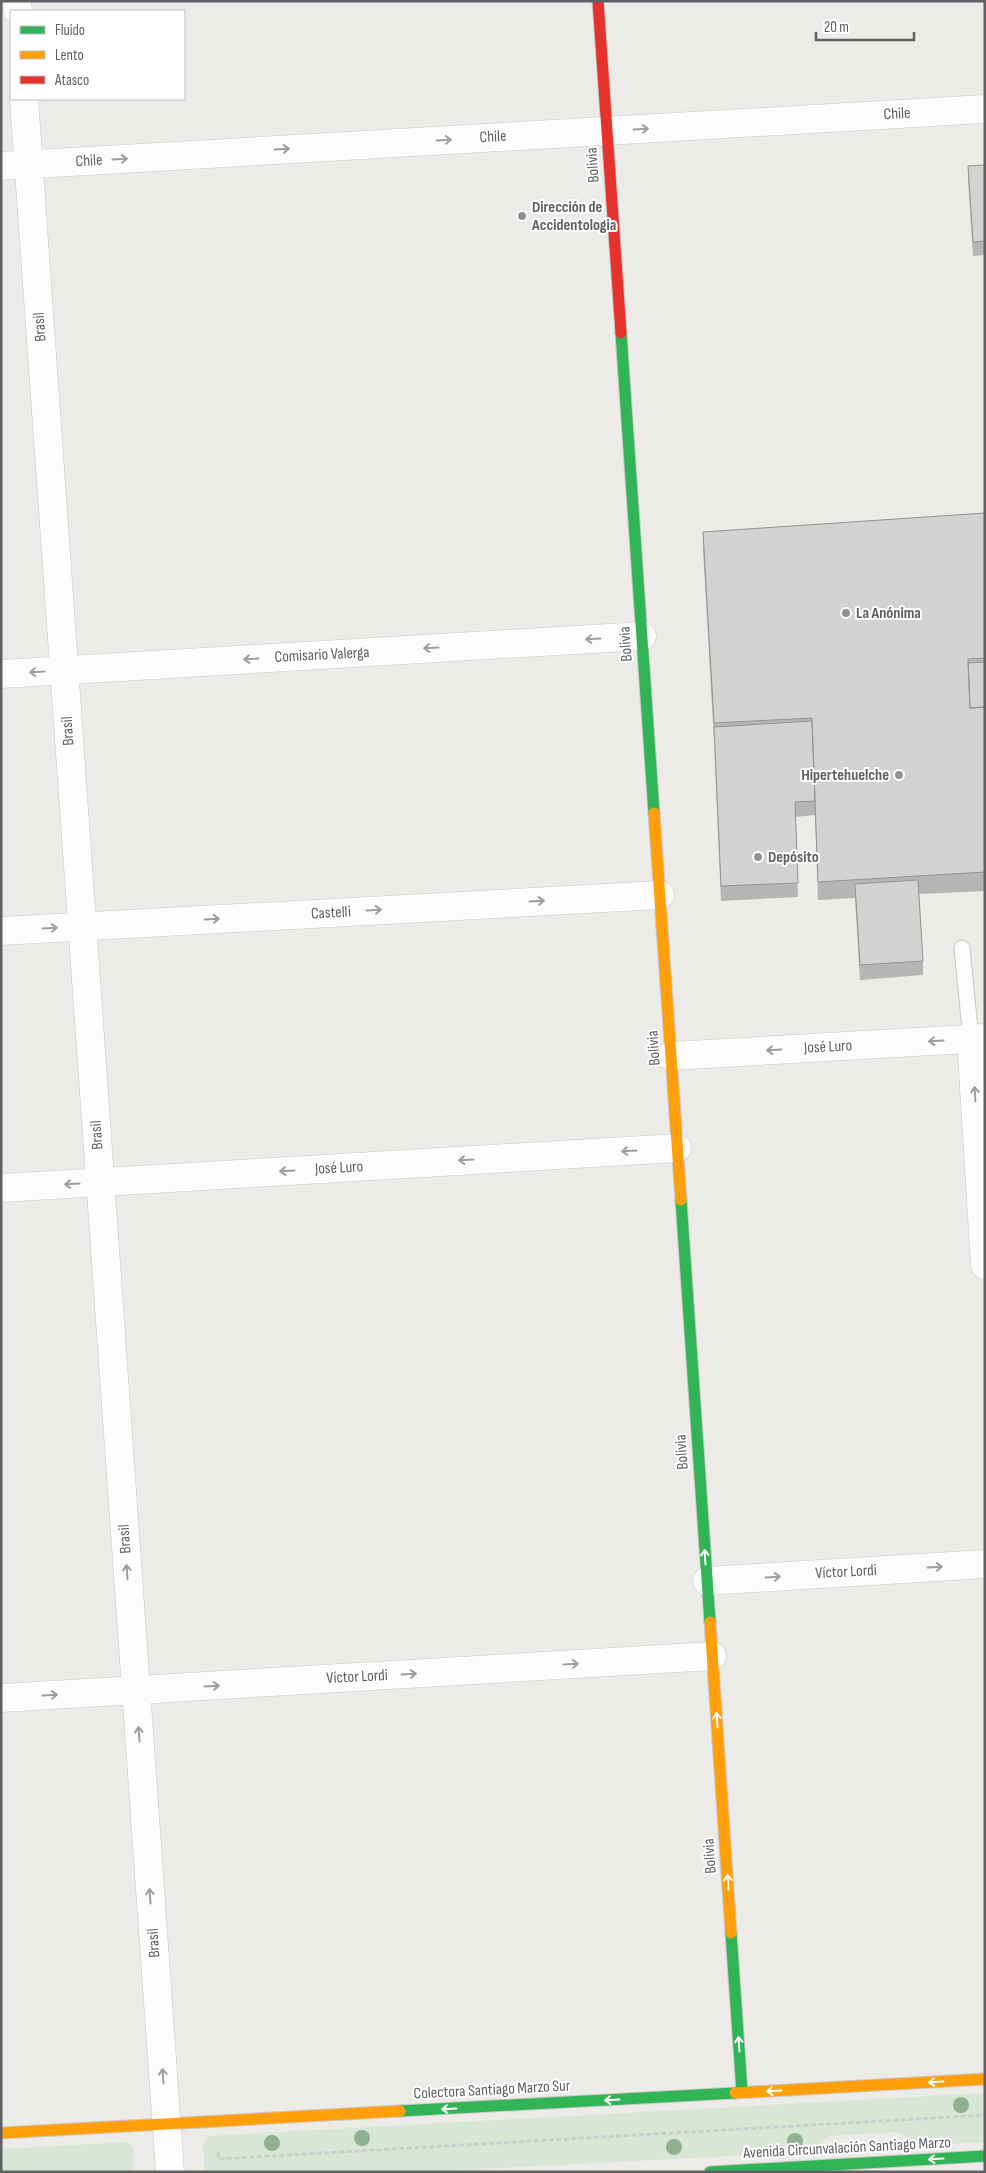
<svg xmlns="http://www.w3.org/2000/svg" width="986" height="2173" font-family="'Sofia Sans Condensed',sans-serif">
  <rect width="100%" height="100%" fill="#ecebe8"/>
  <path fill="#d7e6d5" d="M985 2093V2142L919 2146 899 2132 829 2136 809 2152 423 2172H205L203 2144 209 2136Z
    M128 2142 133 2147 134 2172H1V2149Z"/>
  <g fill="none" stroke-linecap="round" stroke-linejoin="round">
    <defs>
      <path id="lane" d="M962 948 971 1039"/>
      <path id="street" d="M17 1 18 11
        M24 99 170 2172
        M1 166 985 109
        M1 674 642 636
        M1 931 660 895
        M971 1039 985 1265
        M671 1056 985 1038
        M1 1188 677 1148
        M707 1581 985 1564
        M1 1698 712 1656"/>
      <path id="fast" d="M621 333 654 813
        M681 1200 710 1622
        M731 1933 742 2092
        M400 2111 735 2093
        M710 2172 985 2156"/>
      <path id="slow" d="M654 813 681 1200
        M710 1622 731 1933
        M735 2093 985 2079
        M1 2133 400 2111"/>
      <path id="jam" d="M598 1 621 333"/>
    </defs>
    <use href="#lane" stroke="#c7c7c7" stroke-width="17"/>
    <use href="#street" stroke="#c7c7c7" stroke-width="29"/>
    <use href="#fast" stroke="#c9c9c9" stroke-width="13"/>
    <use href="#slow" stroke="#c9c9c9" stroke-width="13"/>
    <use href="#jam" stroke="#c9c9c9" stroke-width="13"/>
    <path stroke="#cacdcb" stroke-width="3" stroke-dasharray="5 2.5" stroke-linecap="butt" d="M218 2152 219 2159 985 2115"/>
    <use href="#lane" stroke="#fcfcfc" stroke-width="15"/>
    <use href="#street" stroke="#fcfcfc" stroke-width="28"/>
    <use href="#fast" stroke="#30b455" stroke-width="11"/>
    <use href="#slow" stroke="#ff9f0a" stroke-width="11"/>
    <use href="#jam" stroke="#e5322d" stroke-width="11"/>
  </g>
  <g fill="#8db08e">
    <circle cx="961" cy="2105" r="8"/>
    <circle cx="362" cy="2138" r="8"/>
    <circle cx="795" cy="2141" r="8"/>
    <circle cx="272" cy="2143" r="8"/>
    <circle cx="674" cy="2147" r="8"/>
  </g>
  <path fill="#b5b5b3" d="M985 165V255L973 256 968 180V166Z
    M985 513V891L918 894 923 961V975L860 980 855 898 818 900 815 815 795 817 798 897 721 901 714 741 703 550V532Z"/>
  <path fill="#d3d2d0" stroke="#949392" d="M985 165V241L973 242 968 166Z
    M985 513V658L968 659 970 708 985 707V872L818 882 812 718 714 723 703 532Z
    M985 662V707L970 708 968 663Z
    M812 721 815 801 795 802 798 883 721 886 714 727Z
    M918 880 923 961 860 965 855 884Z"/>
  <defs><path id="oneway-shaft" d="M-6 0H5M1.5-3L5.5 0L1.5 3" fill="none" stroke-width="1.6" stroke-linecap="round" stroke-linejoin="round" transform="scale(1.25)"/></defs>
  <g stroke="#9d9ea1">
    <use href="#oneway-shaft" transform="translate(641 129) rotate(-3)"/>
    <use href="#oneway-shaft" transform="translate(444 140) rotate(-3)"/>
    <use href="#oneway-shaft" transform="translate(282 149) rotate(-3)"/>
    <use href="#oneway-shaft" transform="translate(120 159) rotate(-3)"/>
    <use href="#oneway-shaft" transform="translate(593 639) rotate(177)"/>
    <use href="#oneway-shaft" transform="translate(431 648) rotate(177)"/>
    <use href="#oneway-shaft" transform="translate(251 659) rotate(177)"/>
    <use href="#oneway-shaft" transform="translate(37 672) rotate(177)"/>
    <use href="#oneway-shaft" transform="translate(537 901) rotate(-3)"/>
    <use href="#oneway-shaft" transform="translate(374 910) rotate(-3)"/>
    <use href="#oneway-shaft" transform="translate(212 919) rotate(-3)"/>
    <use href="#oneway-shaft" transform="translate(50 928) rotate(-3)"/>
    <use href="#oneway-shaft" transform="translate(936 1041) rotate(177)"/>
    <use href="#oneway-shaft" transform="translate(774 1050) rotate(177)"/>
    <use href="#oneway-shaft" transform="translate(975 1094) rotate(-93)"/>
    <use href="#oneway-shaft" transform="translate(629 1151) rotate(177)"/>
    <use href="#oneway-shaft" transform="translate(466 1160) rotate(177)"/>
    <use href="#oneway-shaft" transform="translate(287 1171) rotate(177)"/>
    <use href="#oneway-shaft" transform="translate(72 1184) rotate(177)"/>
    <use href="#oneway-shaft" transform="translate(935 1567) rotate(-3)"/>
    <use href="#oneway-shaft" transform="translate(127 1572) rotate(-94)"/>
    <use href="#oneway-shaft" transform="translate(773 1577) rotate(-3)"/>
    <use href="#oneway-shaft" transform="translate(571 1664) rotate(-3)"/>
    <use href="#oneway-shaft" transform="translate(409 1674) rotate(-3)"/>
    <use href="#oneway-shaft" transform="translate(212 1686) rotate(-3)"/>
    <use href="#oneway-shaft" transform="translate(50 1695) rotate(-3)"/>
    <use href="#oneway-shaft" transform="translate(139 1734) rotate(-94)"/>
    <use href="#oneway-shaft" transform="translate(150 1896) rotate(-94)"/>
    <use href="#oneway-shaft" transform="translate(163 2076) rotate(-94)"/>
  </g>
  <g stroke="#fff">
    <use href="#oneway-shaft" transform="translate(705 1557) rotate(-94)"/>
    <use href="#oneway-shaft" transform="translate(717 1720) rotate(-94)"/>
    <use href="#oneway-shaft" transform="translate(728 1882) rotate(-94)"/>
    <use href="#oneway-shaft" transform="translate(739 2044) rotate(-94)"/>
    <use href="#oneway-shaft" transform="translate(936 2082) rotate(177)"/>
    <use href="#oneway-shaft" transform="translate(774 2091) rotate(177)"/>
    <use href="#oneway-shaft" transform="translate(612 2100) rotate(177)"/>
    <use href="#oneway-shaft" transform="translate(449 2109) rotate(177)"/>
    <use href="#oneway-shaft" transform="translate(936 2159) rotate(177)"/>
  </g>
  <g fill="#909192" stroke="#fff" stroke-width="2">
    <circle cx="522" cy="216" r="5"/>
    <circle cx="846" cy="613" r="5"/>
    <circle cx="899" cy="775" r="5"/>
    <circle cx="758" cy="857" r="5"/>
  </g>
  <g text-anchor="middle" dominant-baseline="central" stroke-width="4" stroke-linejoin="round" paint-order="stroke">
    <g font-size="16" fill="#5e6064" stroke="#fff">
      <text transform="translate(897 114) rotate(-3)">Chile</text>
      <text transform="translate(493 137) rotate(-3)">Chile</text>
      <text transform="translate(89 161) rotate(-3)">Chile</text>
      <text transform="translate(593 165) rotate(-94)">Bolivia</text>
      <text transform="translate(40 327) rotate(-94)">Brasil</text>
      <text transform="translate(626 644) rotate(-94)">Bolivia</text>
      <text transform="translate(322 655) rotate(-3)">Comisario Valerga</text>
      <text transform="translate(68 731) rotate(-94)">Brasil</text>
      <text transform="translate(331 913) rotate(-3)">Castelli</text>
      <text transform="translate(828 1047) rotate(-3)">José Luro</text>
      <text transform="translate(654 1048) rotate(-94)">Bolivia</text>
      <text transform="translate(97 1135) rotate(-94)">Brasil</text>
      <text transform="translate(339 1168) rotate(-3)">José Luro</text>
      <text transform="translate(682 1452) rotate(-94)">Bolivia</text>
      <text transform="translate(125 1539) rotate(-94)">Brasil</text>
      <text transform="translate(846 1572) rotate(-3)">Víctor Lordi</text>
      <text transform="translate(357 1677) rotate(-3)">Víctor Lordi</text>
      <text transform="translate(710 1856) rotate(-94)">Bolivia</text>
      <text transform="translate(154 1943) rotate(-94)">Brasil</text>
      <text transform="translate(492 2090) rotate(-3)">Colectora Santiago Marzo Sur</text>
      <text transform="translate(847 2148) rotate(-3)">Avenida Circunvalación Santiago Marzo</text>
    </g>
    <g font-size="16" font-weight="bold" fill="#5e6064" stroke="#fff" text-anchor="start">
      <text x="532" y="207">Dirección de<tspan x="532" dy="18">Accidentologia</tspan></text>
      <text x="856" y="613">La Anónima</text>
      <text x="889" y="775" text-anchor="end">Hipertehuelche</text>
      <text x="768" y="857">Depósito</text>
    </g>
  </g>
  <rect width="986" height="2173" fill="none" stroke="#5e6064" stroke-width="5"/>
  <rect x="10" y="10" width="175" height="90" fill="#ffffff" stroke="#bfbfc1"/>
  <rect x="20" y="26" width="25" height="8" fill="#30b455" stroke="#bfbfc1"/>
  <text x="55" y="35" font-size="15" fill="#5e6064">Fluido</text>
  <rect x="20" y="51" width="25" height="8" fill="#ff9f0a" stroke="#bfbfc1"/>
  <text x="55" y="60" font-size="15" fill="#5e6064">Lento</text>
  <rect x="20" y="76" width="25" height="8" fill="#e5322d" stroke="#bfbfc1"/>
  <text x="55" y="85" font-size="15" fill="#5e6064">Atasco</text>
  <path d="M816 32v8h98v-8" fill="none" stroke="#5e6064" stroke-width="2.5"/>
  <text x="824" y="32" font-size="15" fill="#5e6064" stroke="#ffffff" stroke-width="4" paint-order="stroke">20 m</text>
</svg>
